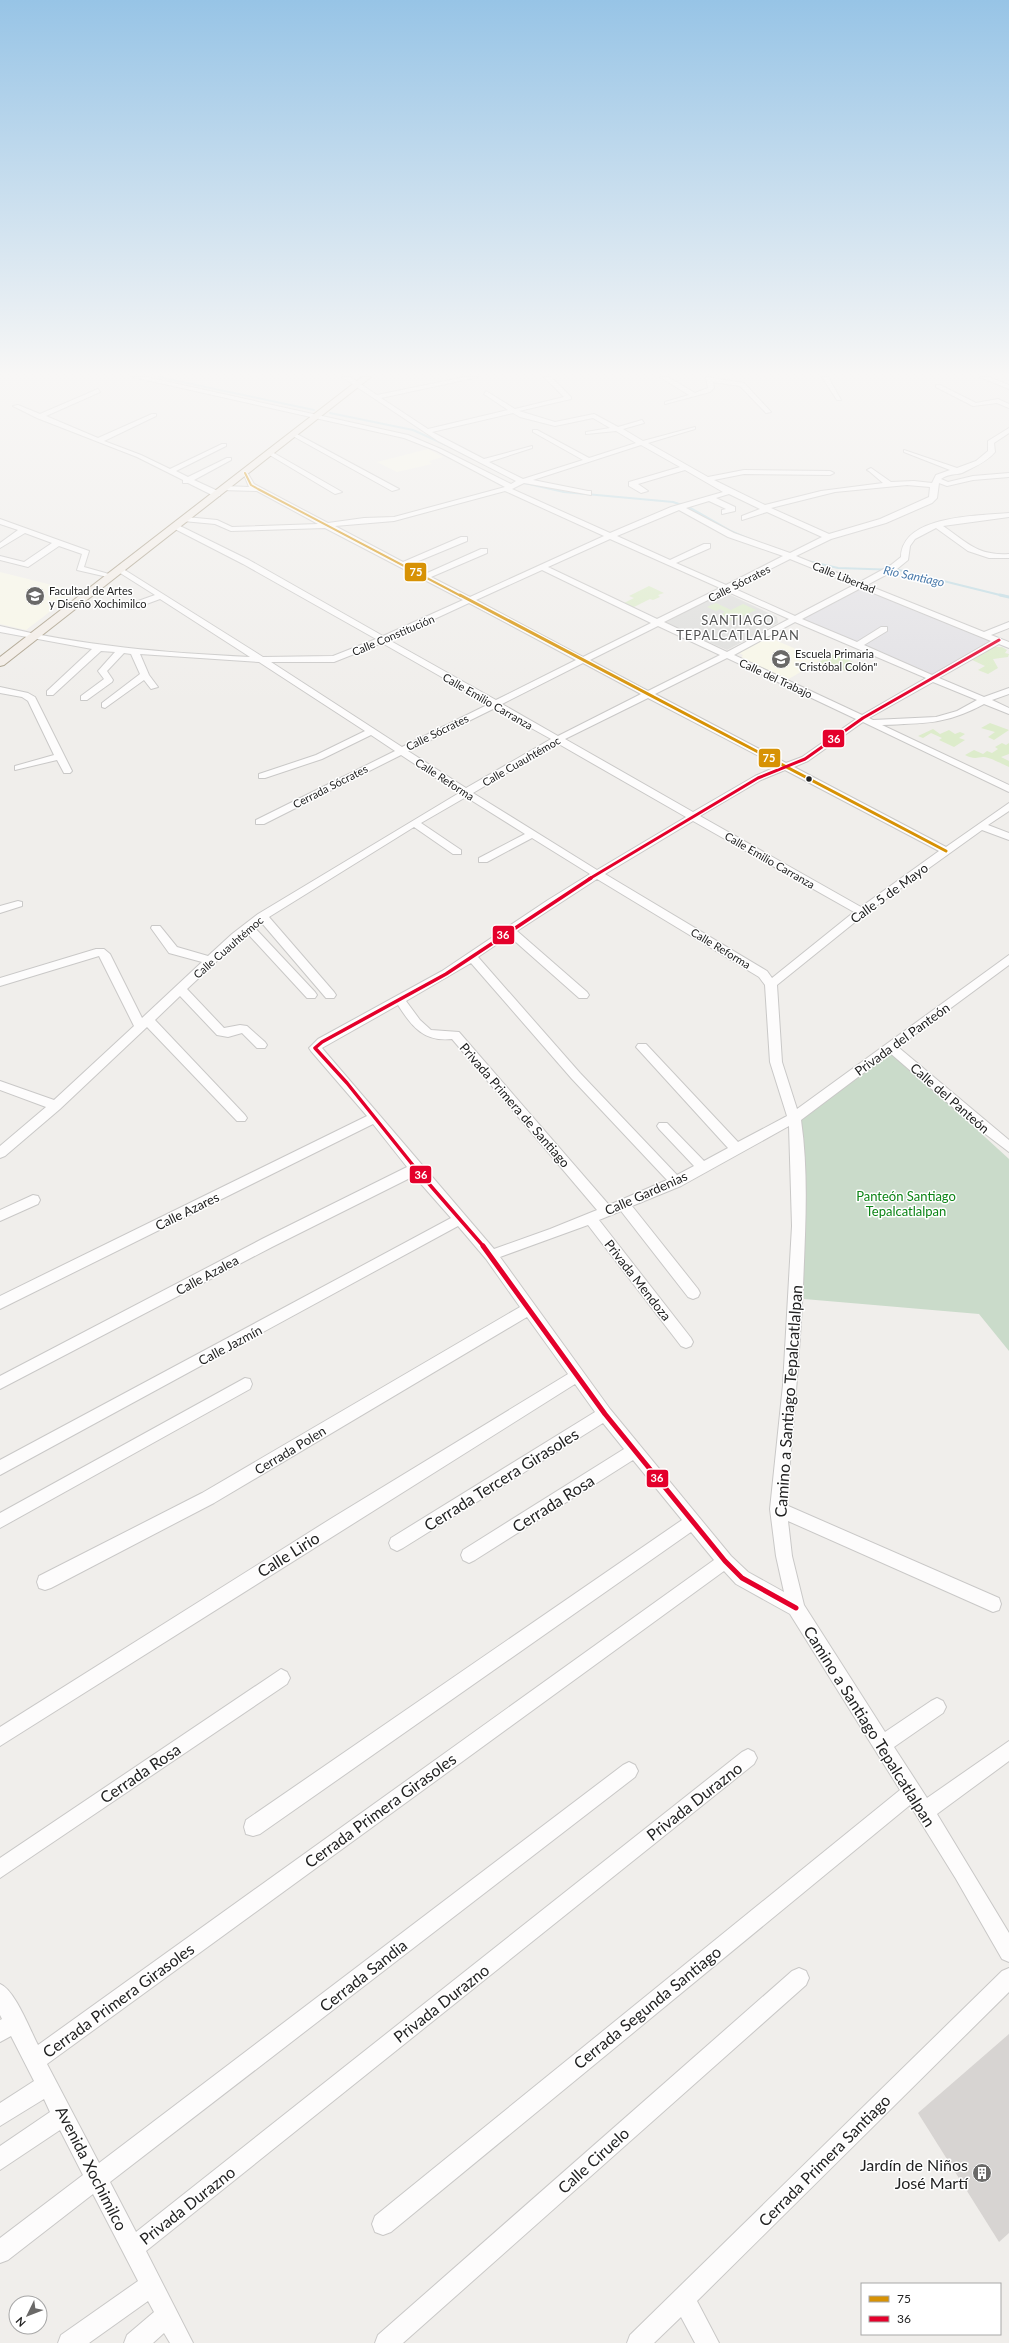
<svg xmlns="http://www.w3.org/2000/svg" width="1009" height="2343" font-family="Lato,sans-serif">
  <rect width="100%" height="100%" fill="#f0eeeb"/>
  <path fill="#f8f7e8" d="M428 449 443 457 429 461 432 464 397 472 377 462Z
    M0 572 68 589 77 591 26 630 0 624Z
    M768 637 789 646 821 660 787 680 741 658 743 655 739 653Z"/>
  <path fill="#dededc" d="M724 592 777 617 778 623 727 650 664 623Z"/>
  <path fill="#ddeccb" d="M649 586 664 593 658 595 660 597 653 600 650 599 632 608 622 604 634 598 629 596Z
    M716 603 731 610 743 604 756 610 732 621 720 615 725 612 720 609 716 611 707 607Z
    M993 647H1002L1007 650 1005 653 1009 654 1008 657 993 659 998 668 988 674 978 670 985 666 970 659Z
    M836 653 853 662 849 665 861 670 855 673 849 670 837 671 819 662Z
    M990 723 1009 730 994 740 988 737 995 732 981 728Z
    M933 729 940 734 949 730 955 734 960 732 965 734 959 738 965 740 954 747 939 740 942 738 931 733 923 738 918 736Z
    M1002 743 1006 745 1009 743V754L1001 757 1009 761V767C1002 764 988 756 983 757 976 758 973 759 965 755L974 750 983 754 987 751 992 753 998 749 995 747Z"/>
  <path fill="#cadbca" d="M893 1053 1009 1159V1351L979 1314 804 1299 801 1115Z"/>
  <path fill="#e2e1e5" d="M862 586 993 639 933 675 802 619Z"/>
  <path fill="#bfdbe3" d="M689 506 731 530 780 551 725 530 684 507Z"/>
  <g fill="none" stroke-linecap="round" stroke-linejoin="round">
    <path stroke="#bfdbe3" stroke-width="2" d="M159 377 314 410
      M330 413 413 430 446 445
      M520 482 564 492 673 502 685 506
      M808 561 838 568 899 570 1004 596"/>
    <path stroke="#bfdbe3" stroke-width="3" d="M1000 595 1009 597"/>
  </g>
  <path fill="#d7d4d2" d="M1009 2034V2233L999 2242 918 2113Z"/>
  <g fill="none" stroke-linecap="round" stroke-linejoin="round">
    <defs>
      <path id="minor" d="M133 377H146L408 435 441 449 511 484 516 481 438 441 342 377H350L377 395 465 377H478L381 398 428 429 508 410 484 394 486 391 515 409 564 397 544 377H551L571 397V399L519 411 555 422 594 414 618 427 642 420 644 423 623 429 643 441 695 427V429L648 443 708 477 744 470 830 471 834 473 830 475 744 474 714 480 765 505 821 491 883 483 869 471 867 470 871 468 891 482 914 481 932 483 936 475 950 470 904 452V450L957 468 976 461 988 451V441L1009 428V433L994 443 995 452C987 462 972 468 962 473 956 475 950 473 941 479L948 482 973 476 1009 473V477L973 480 947 486 939 483 937 498 932 503 886 523 831 539 796 556 860 582 891 565 901 557C902 515 977 516 1009 513V517L943 526C967 542 977 556 1009 554V558H989L968 551 936 528 915 539 910 546 908 560 897 569 867 585 984 632 1009 622V628L991 635 1009 642V648L999 644 939 678 984 697 1009 688V694L992 700 1009 708V714L984 704C945 725 925 723 882 725L1009 785V792L863 722 808 761 794 767 946 847 1009 803V811L988 825 1009 833V840L982 830 865 914 777 985 782 1062 797 1109 1009 955V965L898 1047 1009 1140V1152L971 1123 890 1053 801 1120C809 1174 805 1232 803 1287 799 1360 793 1432 786 1505L999 1598 1001 1604 999 1610 993 1612 788 1521 792 1556 804 1605 885 1732 931 1701 937 1698 943 1701 946 1707 943 1713 894 1747 927 1798 1009 1741V1761L937 1814 1009 1933V1962L1002 1959 956 1879 910 1805 391 2232 383 2235 375 2232 372 2224 375 2216 900 1790 790 1614 736 1584 724 1571 47 2064 99 2163 623 1765 629 1762 635 1765 638 1771 635 1777 110 2182 136 2232 742 1752 748 1749 754 1752 757 1758 754 1764 146 2251 193 2343H170L164 2333 153 2343H124L127 2335 154 2312 148 2301 89 2343H58L61 2335 138 2281 93 2194 8 2260 0 2263V2238L83 2175 60 2130 0 2170V2146L50 2112 44 2099 0 2126V2103L34 2081 11 2036 0 2042V2020L2 2019 0 2015V1984C15 1990 30 2030 38 2045L714 1560 691 1532 260 1834 253 1836 246 1834 244 1827 246 1820 682 1520 633 1460 475 1560 469 1563 463 1560 461 1555 463 1550 624 1449 603 1423 403 1548 397 1551 391 1548 389 1543 391 1538 595 1412 575 1384 0 1746V1727L332 1518 568 1374 527 1317 214 1503 51 1588 45 1590 39 1588 37 1582 39 1576 202 1493 520 1307 486 1259 458 1226 0 1475V1460L451 1218 414 1176 272 1247 0 1389V1376L262 1239 407 1167 373 1124 0 1309V1296L367 1116 311 1051 309 1048 318 1039 442 971 548 900 590 874 532 838 487 862H479V858L525 834 466 797 421 823 461 850V854H453L414 827 269 917 334 992 336 995 334 998H326L261 922 254 927 315 992 317 995 315 998H307L247 933 187 989 224 1028 240 1025 247 1026 265 1042 267 1045 265 1048H257L242 1033 228 1037 217 1035 180 996 155 1020 245 1115 247 1118 245 1121H237L147 1027 60 1109 5 1156 0 1158V1146L46 1107 0 1090V1081L54 1100 134 1026 99 956 0 986V978L96 949H104L110 954 142 1018 202 962 169 953 151 928 152 926H160L177 947 208 956 232 934 258 914 459 793 401 755 264 824H256V820L395 751 371 735 322 759 265 778H259V774L316 755 365 731 259 662 140 654 149 675 158 687 151 689 144 680 105 708 102 707V703L140 674 131 654 124 653 107 671 113 680 112 682 87 700H81V696L104 679 98 671 115 652 101 651 53 695H47V691L92 649 0 632V626C82 646 166 653 250 657L160 599 133 609H127V605L155 595 117 571V567H120L263 657 333 656 376 639 243 564 173 528V524H176L249 560 383 636 463 600 325 528 231 531 215 524 183 521 182 519 186 517 217 520 232 527 318 524 257 491 221 490 220 488 224 486 249 487 243 472H247L254 484 328 523 364 518 394 517 505 487 437 451 404 438ZM513 413 520 417 555 426 593 418 610 428 586 432V434L616 431 636 443 589 458 537 430H533V432L583 460 523 479 489 462 532 448V446L484 459 432 432ZM641 445 680 467 629 482V486L641 493 648 491 638 484 685 470 723 492 671 507 610 533 512 489 524 483 591 495V491H588L533 480ZM907 485 930 487 929 497 880 519 829 534 771 508 835 492ZM505 491 604 536 470 597 431 577 487 553V549H481L425 574 409 565 467 541V537H461L403 562 335 526 394 521ZM729 494 760 509 742 516V520L767 512 822 537 790 553 734 533 686 508 709 501 726 509 722 510V514L735 511V507L716 498ZM679 510 728 537 783 556 726 585 676 563 710 548V544H704L670 560 617 536ZM610 539 720 588 657 619 548 567ZM790 559 854 585 795 616 733 588ZM542 570 651 623 583 657 476 600ZM861 588 991 641 932 675 864 645 887 631V627H881L857 642 802 619ZM726 591 789 619 727 652 664 622ZM469 603 576 660 496 700 389 640ZM795 622 926 678 862 715 734 655ZM658 626 720 655 648 691 590 660ZM382 643 489 704 402 747 271 662H334ZM727 658 856 719 802 757 786 763 655 694ZM583 663 641 694 558 736 502 704ZM933 682 977 700 957 711 936 717 873 720 869 718ZM648 698 778 766 755 776 693 812 565 739ZM495 708 551 739 466 788 408 751ZM557 743 686 817 597 870 473 793ZM785 770 939 851 861 907 700 816 761 780ZM693 821 854 912 772 978 767 971 605 874ZM597 879 759 977 765 985 770 1062 787 1116 738 1142 646 1044H638L636 1047 728 1148 704 1161 667 1123H659L657 1126 659 1129 694 1166 677 1175 580 1073 478 957 509 936 579 998H587L589 995 587 992 517 931ZM471 963 572 1079 667 1180 609 1205 459 1032 431 1030 420 1020 406 1001ZM398 1005C412 1027 424 1042 452 1039L597 1210 550 1229 494 1249 322 1048ZM789 1126 792 1226 783 1385 770 1509 776 1556 784 1592 748 1572 731 1556 610 1409 500 1257 588 1225 681 1346 686 1348 691 1346 693 1342 691 1338 599 1220 621 1211 688 1297 693 1299 698 1297 700 1293 698 1289 632 1206 681 1186Z
        M660 377H668L695 393 708 388 706 377 744 383 771 412 766 413 740 386 713 382 714 388 710 392 665 404V402L689 395Z
        M822 377H828L841 400H837Z
        M980 377H989L1009 385V389Z
        M936 385H940L976 403 998 399 1009 404V408L997 403 973 406 936 387Z
        M98 389 100 392 46 416 98 438 152 414H156V416L104 441 141 455 170 469 222 444H226V446L176 471 188 477 227 458H231V460L194 480 220 492V496H214L188 483H183V480L137 457 37 418 13 406 18 405 40 414Z
        M291 433H295L399 489 392 491 291 435Z
        M268 452H272L342 492 335 494 268 454Z
        M0 519 89 551 84 567 116 576 112 578 77 570 82 554 59 546 28 567 0 560V556L24 562 52 543 25 533 0 548V543L18 530 0 524Z
        M0 687 28 693 35 697 72 771 70 773H64L57 760 15 770V766L54 755 28 701 22 697 0 693Z
        M18 901 22 902V906L0 913V906Z
        M33 1195 38 1196 40 1200 38 1204 0 1221V1210Z
        M245 1378 250 1379 252 1384 250 1389 0 1528V1513Z
        M281 1669 287 1672 290 1678 287 1684 0 1878V1858Z
        M799 1968 806 1971 809 1978 806 1985 403 2343H375L378 2335 792 1971Z
        M1009 1968V1992L697 2301 719 2343H695L681 2317 654 2343H627L630 2335 1002 1971Z"/>
      <path id="major" d="M362 377H371L4 665 0 666V657Z"/>
    </defs>
    <use href="#minor" stroke="#c9c8c7" stroke-width="2"/>
    <use href="#major" stroke="#a79c86" stroke-width="2"/>
    <use href="#minor" fill="#fdfcfc" fill-rule="evenodd"/>
    <use href="#major" fill="#f3ede7" fill-rule="evenodd"/>
    <defs>
      <path id="bus-1-far1" d="M245 473 251 485 258 489 461 596"/>
      <path id="bus-1" d="M460 595 946 851"/>
      <path id="bus-2-far2" d="M589 879 758 778 805 759 863 718 999 640"/>
      <path id="bus-2-far1" d="M484 1247 416 1169 347 1083 315 1048 322 1042 446 974 591 878"/>
      <path id="bus-2" d="M483 1246 605 1414 725 1561 742 1578 796 1608"/>
    </defs>
    <use href="#bus-1-far1" stroke="#fff" stroke-width="3.5"/>
    <use href="#bus-1" stroke="#fff" stroke-width="5"/>
    <use href="#bus-2-far2" stroke="#fff" stroke-width="5"/>
    <use href="#bus-2-far1" stroke="#fff" stroke-width="6"/>
    <use href="#bus-2" stroke="#fff" stroke-width="8"/>
    <use href="#bus-1-far1" stroke="#d79205" stroke-width="2"/>
    <use href="#bus-1" stroke="#d79205" stroke-width="3"/>
    <use href="#bus-2-far2" stroke="#e4002b" stroke-width="3"/>
    <use href="#bus-2-far1" stroke="#e4002b" stroke-width="3.5"/>
    <use href="#bus-2" stroke="#e4002b" stroke-width="5"/>
  </g>
  <linearGradient id="sky" x2="0" y2="1"><stop stop-color="#97c4e6"/><stop offset="0.53" stop-color="#f8f7f6"/><stop offset="1" stop-color="#f8f7f6" stop-opacity="0"/></linearGradient>
  <rect width="1009" height="705" fill="url(#sky)"/>
  <defs>
    <symbol id="university-disc" viewBox="-11 -11 22 22"><circle r="9.5" fill="#6a6968" stroke="#fff"/><path d="M0-5L7-2L0 1L-7-2ZM-4 1L0 2.5L4 1V4Q0 6-4 4Z" fill="#fff"/></symbol>
    <symbol id="school-disc" viewBox="-11 -11 22 22"><circle r="9.5" fill="#6a6968" stroke="#fff"/><path d="M0-5L7-2L0 1L-7-2ZM-4 1L0 2.5L4 1V4Q0 6-4 4Z" fill="#fff"/></symbol>
    <symbol id="building-disc" viewBox="-11 -11 22 22"><circle r="9.5" fill="#6a6968" stroke="#fff"/><path d="M-4-6H4V6H1V3H-1V6H-4ZM-2.5-4.3h1.7v1.8h-1.7ZM.8-4.3h1.7v1.8H.8ZM-2.5-1h1.7V.8h-1.7ZM.8-1h1.7V.8H.8Z" fill="#fff"/></symbol>
  </defs>
  <g fill-rule="evenodd">
    <use href="#university-disc" x="24" y="585" width="22" height="22"/>
    <use href="#school-disc" x="770" y="648" width="22" height="22"/>
    <use href="#building-disc" x="971" y="2162" width="22" height="22"/>
  </g>
  <circle fill="#222" stroke="#fff" stroke-width="1.5" cx="809" cy="779" r="3.5"/>
  <g text-anchor="middle" dominant-baseline="central" stroke-width="3" stroke-linejoin="round" paint-order="stroke">
    <g font-size="11" fill="#222" stroke="#fff">
      <text transform="translate(844 577) rotate(22)">Calle Libertad</text>
      <text transform="translate(739 583) rotate(-27)">Calle Sócrates</text>
      <text transform="translate(393 635) rotate(-23)">Calle Constitución</text>
      <text transform="translate(776 678) rotate(25)">Calle del Trabajo</text>
      <text transform="translate(488 701) rotate(30)">Calle Emilio Carranza</text>
      <text transform="translate(437 732) rotate(-26)">Calle Sócrates</text>
      <text transform="translate(521 761) rotate(-30)">Calle Cuauhtémoc</text>
      <text transform="translate(445 779) rotate(33)">Calle Reforma</text>
      <text transform="translate(330 786) rotate(-27)">Cerrada Sócrates</text>
      <text transform="translate(770 860) rotate(30)">Calle Emilio Carranza</text>
      <text transform="translate(228 947) rotate(-41)">Calle Cuauhtémoc</text>
      <text transform="translate(721 948) rotate(31)">Calle Reforma</text>
    </g>
    <g font-size="11" fill="#222" stroke="#fff" text-anchor="start">
      <text x="49" y="590">Facultad de Artes<tspan x="49" dy="13">y Diseño Xochimilco</tspan></text>
      <text x="795" y="653">Escuela Primaria<tspan x="795" dy="13">"Cristóbal Colón"</tspan></text>
    </g>
    <g font-size="12" font-style="italic" fill="#4a7aab" stroke="#fff">
      <text transform="translate(914 576) rotate(12)">Río Santiago</text>
    </g>
    <g font-size="13" letter-spacing="1" fill="#555" stroke="#fff">
      <text x="738" y="620">SANTIAGO<tspan x="738" dy="15">TEPALCATLALPAN</tspan></text>
    </g>
    <g font-size="13" fill="#222" stroke="#fff">
      <text transform="translate(889 893) rotate(-36)">Calle 5 de Mayo</text>
      <text transform="translate(902 1039) rotate(-36)">Privada del Panteón</text>
      <text transform="translate(950 1098) rotate(41)">Calle del Panteón</text>
      <text transform="translate(515 1105) rotate(49)">Privada Primera de Santiago</text>
      <text transform="translate(646 1193) rotate(-24)">Calle Gardenias</text>
      <text transform="translate(187 1211) rotate(-26)">Calle Azares</text>
      <text transform="translate(207 1275) rotate(-28)">Calle Azalea</text>
      <text transform="translate(638 1280) rotate(52)">Privada Mendoza</text>
      <text transform="translate(230 1345) rotate(-28)">Calle Jazmín</text>
      <text transform="translate(290 1450) rotate(-31)">Cerrada Polen</text>
    </g>
    <g font-size="13" fill="#0c8416" stroke="#fff">
      <text x="906" y="1196">Panteón Santiago<tspan x="906" dy="15">Tepalcatlalpan</tspan></text>
    </g>
    <g font-size="16" fill="#222" stroke="#fff">
      <text transform="translate(788 1401) rotate(-86)">Camino a Santiago Tepalcatlalpan</text>
      <text transform="translate(501 1479) rotate(-32)">Cerrada Tercera Girasoles</text>
      <text transform="translate(553 1503) rotate(-32)">Cerrada Rosa</text>
      <text transform="translate(288 1554) rotate(-32)">Calle Lirio</text>
      <text transform="translate(870 1726) rotate(58)">Camino a Santiago Tepalcatlalpan</text>
      <text transform="translate(140 1773) rotate(-34)">Cerrada Rosa</text>
      <text transform="translate(694 1801) rotate(-38)">Privada Durazno</text>
      <text transform="translate(380 1810) rotate(-36)">Cerrada Primera Girasoles</text>
      <text transform="translate(363 1975) rotate(-38)">Cerrada Sandia</text>
      <text transform="translate(118 2000) rotate(-36)">Cerrada Primera Girasoles</text>
      <text transform="translate(441 2003) rotate(-38)">Privada Durazno</text>
      <text transform="translate(647 2007) rotate(-39)">Cerrada Segunda Santiago</text>
      <text transform="translate(593 2160) rotate(-42)">Calle Ciruelo</text>
      <text transform="translate(824 2160) rotate(-45)">Cerrada Primera Santiago</text>
      <text transform="translate(92 2168) rotate(63)">Avenida Xochimilco</text>
      <text transform="translate(187 2205) rotate(-38)">Privada Durazno</text>
    </g>
    <g font-size="16" fill="#222" stroke="#fff" text-anchor="end">
      <text x="968" y="2164">Jardín de Niños<tspan x="968" dy="18">José Martí</tspan></text>
    </g>
  </g>
  <g stroke="#fff" stroke-width="1.5">
    <rect x="404" y="562" width="23" height="20" rx="4" fill="#d79205"/>
    <rect x="822" y="729" width="23" height="19" rx="4" fill="#e4002b"/>
    <rect x="758" y="748" width="23" height="20" rx="4" fill="#d79205"/>
    <rect x="492" y="925" width="23" height="20" rx="4" fill="#e4002b"/>
    <rect x="409" y="1165" width="23" height="19" rx="4" fill="#e4002b"/>
    <rect x="646" y="1469" width="23" height="19" rx="4" fill="#e4002b"/>
  </g>
  <g font-size="11" text-anchor="middle" font-weight="bold" fill="#fff">
    <text x="416" y="576">75</text>
    <text x="834" y="743">36</text>
    <text x="769" y="762">75</text>
    <text x="503" y="939">36</text>
    <text x="421" y="1179">36</text>
    <text x="657" y="1482">36</text>
  </g>
  <rect x="861" y="2283" width="140" height="52" fill="#ffffff" stroke="#a7a7a7"/>
  <rect x="869" y="2296" width="20" height="6" fill="#d79205" stroke="#a7a7a7"/>
  <text x="897" y="2303" font-size="12" fill="#222222">75</text>
  <rect x="869" y="2316" width="20" height="6" fill="#e4002b" stroke="#a7a7a7"/>
  <text x="897" y="2323" font-size="12" fill="#222222">36</text>
  <g transform="translate(28 2315) rotate(227)"><circle r="19" fill="#ffffff" stroke="#a7a7a7"/>
  <path d="M0-3L7 15L0 10L-7 15Z" fill="#6a6968"/>
  <text y="-6" font-size="11" font-weight="bold" text-anchor="middle" fill="#222222">N</text>
  </g>
</svg>
